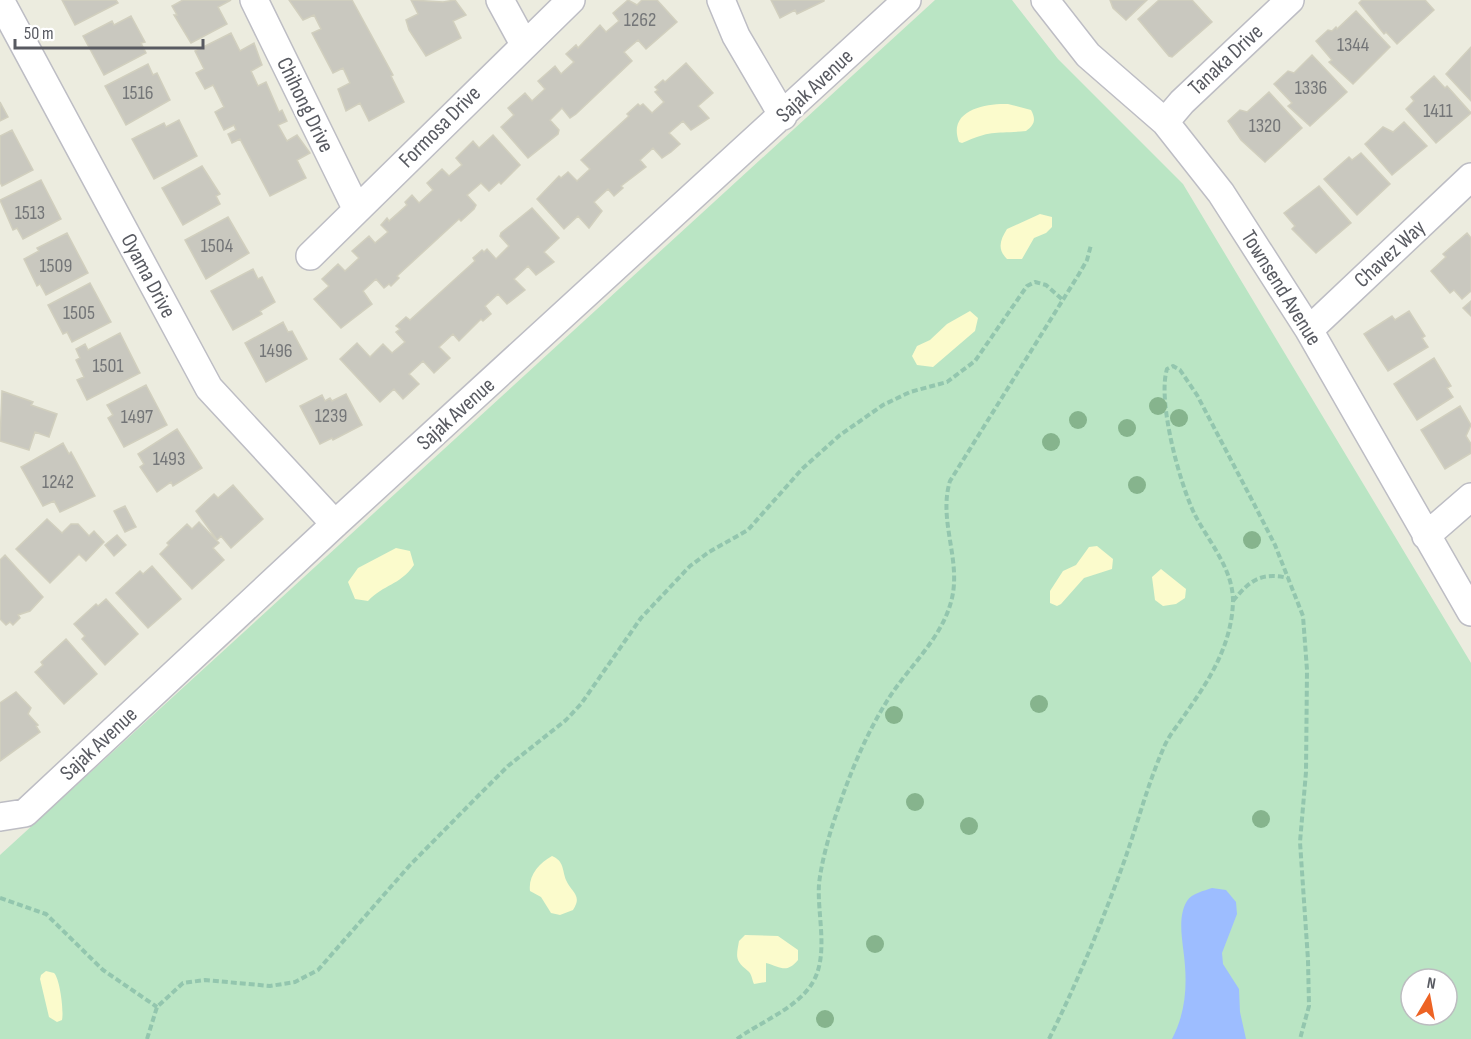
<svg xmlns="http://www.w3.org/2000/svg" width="1471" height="1039" font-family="'Sofia Sans Condensed',sans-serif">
  <rect width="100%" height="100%" fill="#ececdf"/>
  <path fill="#bae5c4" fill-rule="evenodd" d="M935 0H1012L1058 59 1183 184 1471 663V1039H0V855ZM1411 979H1447V1015H1411Z"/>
  <path fill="#fbfbcc" d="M1008 104 1031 110C1036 119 1035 125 1026 131 995 134 993 129 962 143L959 142C947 110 986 103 1008 104Z
    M1040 214 1052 217V227L1046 233 1034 238 1022 259H1007C997 249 1000 240 1007 229Z
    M970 311 978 318 975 331 933 367 917 365 912 356 917 346 930 340 947 324Z
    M1097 546 1113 559 1112 569 1084 578 1061 604 1057 606 1050 603V591L1063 571 1076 565 1089 547Z
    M396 548 410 551 414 565C399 586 384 584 368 601L355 599 348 582 358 568Z
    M1161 569 1186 589 1185 598 1176 604 1163 606 1155 600 1152 577Z
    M552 856C564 861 562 869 566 880 571 892 583 895 573 910L560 915 551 913 541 897 530 891C528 876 539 863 552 856Z
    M745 935 778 936 798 950V960C786 974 781 967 766 963V982L754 984C752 980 752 974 748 971 735 960 736 958 739 941Z
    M46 971 54 973C60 979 64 1011 62 1020L57 1022 49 1017 40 979 41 975Z"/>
  <path fill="#9dbdff" d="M1212 888 1226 890 1236 902 1237 914 1222 953 1223 964 1239 989 1240 1012 1246 1039H1172C1184 1016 1187 992 1185 966 1184 946 1176 919 1187 901 1192 893 1204 891 1212 888Z"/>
  <path fill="#c9c8bf" stroke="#d1cfbe" stroke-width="1.5" d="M62 0H116L118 3 75 25Z
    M183 0H231L218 7 227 24 191 43 174 15H177L172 6Z
    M289 0H352L393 75 391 76 404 102 369 121 360 103 346 111 338 89 350 83 343 68 333 73 312 33 321 29 314 15 303 20Z
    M411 0 443 2 455 0 466 15 453 21 461 38 426 56 409 30 406 20 418 14Z
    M628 0 637 5 642 0H657L677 22 646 49 638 40 624 52 632 61 576 114 570 118 562 108 550 120 559 130 558 134 528 158 501 127 514 115 508 108 525 93 532 101 545 89 538 81 555 66 561 74 574 62 566 54 576 45 578 48 600 25 606 32 619 21 613 13Z
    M771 0H824V1L797 14 795 10 780 18Z
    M1110 0H1147L1126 20 1113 8Z
    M1159 0H1192L1212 22 1172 57 1169 56 1138 19Z
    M1362 0H1425L1434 10 1397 44 1386 32 1384 34 1359 3Z
    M1356 11 1390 47 1353 84 1329 62 1332 60 1316 41 1328 30 1332 31 1336 27 1337 29Z
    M131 16 145 42 141 43 146 53 104 75 83 36 112 21 114 25Z
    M231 33 240 51 254 43 262 65 251 71 258 86 266 82 279 112 282 110 287 121 278 125 287 141 297 135 310 153 297 160 306 178 270 196 240 139 232 143 228 134 236 130 234 125 224 130 215 112 224 107 213 85 205 89 196 73 204 69 195 51Z
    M1471 47V101L1446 74Z
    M1312 55 1347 92 1310 126 1288 106 1292 103 1274 84 1288 71 1294 73Z
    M686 63 713 93 698 106 709 118 691 130 683 121 669 133 680 144 671 152 662 158 653 148 640 160 646 167 621 186 623 188 614 196 608 189 594 202 602 211 589 228 578 216 564 229 537 199 559 176 561 178 568 172 577 181 590 169 581 160 629 116 627 114 638 104 640 106 643 104 652 113 664 102 655 92 658 90 655 87 663 80 665 82Z
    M148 64 153 75 157 73 170 100 126 125 105 86Z
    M1434 76 1445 88 1447 86 1471 113 1436 143 1406 109 1414 101 1411 97Z
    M1269 92 1302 128 1265 162 1241 140 1228 121 1240 110 1247 112Z
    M0 102 8 117 0 121Z
    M179 120 197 156 154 179 132 139 164 123 166 127Z
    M1404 122 1427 146 1392 175 1365 144 1383 127 1393 132Z
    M12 130 33 170 2 186 0 182V136Z
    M493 135 520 165 501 184 499 182 489 191 481 183 467 195 476 205 474 209 461 221 459 219 397 276 399 278 391 286 389 284 384 288 376 279 363 291 372 304 341 328 314 299 329 286 322 279 338 264 345 271 359 258 352 251 369 236 375 243 388 232 381 225 387 218 389 221 407 205 405 202 412 195 419 203 433 190 427 183 442 169 449 176 462 165 456 158 473 141 479 148Z
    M1361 153 1390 184 1357 215 1324 179 1349 157 1352 160Z
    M202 166 220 194 216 196 220 204 183 225 162 188Z
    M41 180 61 219 23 239 17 228 13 230 0 200Z
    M1319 186 1351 223 1316 253 1292 229 1295 226 1284 213Z
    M532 208 559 238 544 252 554 262 536 275 528 266 514 279 525 290 507 304 498 294 485 306 491 314 483 321 481 319 459 341 453 334 439 347 450 358 434 373 423 361 409 374 419 384 403 399 394 389 380 402 340 359 357 343 370 357 383 344 392 353 405 342 396 332 400 329 396 326 406 317 410 320 475 261 473 258 482 250 484 252 487 249 496 259 509 246 500 236 501 233Z
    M228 217 249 253 206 279 185 240Z
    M67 233 88 273 46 295 40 284 37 286 24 259 39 251 37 248Z
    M1467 233 1471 238V291L1462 299 1454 290 1450 293 1431 271 1446 257 1443 254Z
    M253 269 258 279 262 277 275 302 260 311 262 314 233 330 211 291Z
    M90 283 111 322 72 342 67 332 63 334 48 305Z
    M1471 301V316L1463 308Z
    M1409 311 1425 336 1422 338 1428 347 1388 371 1364 334 1392 316 1395 320Z
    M283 322 288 332 292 331 307 359 266 382 245 343Z
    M120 333 140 373 87 400 77 380 84 377 76 360 80 358 76 349 85 344 88 350Z
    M1434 358 1451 386 1447 388 1453 397 1417 420 1394 384Z
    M146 385 167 425 124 447 108 418 113 415 107 405Z
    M2 391 33 402 31 405 57 414 49 437 35 432 29 450 0 441Z
    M346 394 362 425 333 440 332 438 320 444 300 406 322 395 325 401 330 398 332 401Z
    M1460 406 1471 425 1466 436 1471 444V453L1445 469 1421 430Z
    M177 429 202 468 173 486 171 482 157 492 140 467 144 464 138 454Z
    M63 443 69 454 71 452 95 496 60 512 54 501 43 506 21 467Z
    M233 485 263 519 231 548 221 536 217 540 196 511 214 494 218 498Z
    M125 506 136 527 125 532 114 511Z
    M47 519 62 533 71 524H78L89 536 94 531 104 542 86 561 79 554 50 583 16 549Z
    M199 522 219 543 213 548 224 560 192 589 160 554 169 545 167 543 187 524 192 529Z
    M117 535 126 545 114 556 105 545Z
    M5 555 43 597 30 611 18 615 20 618 13 625 10 622 6 625 0 619V560Z
    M152 566 181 599 148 628 116 593 140 571 143 574Z
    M106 599 138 634 105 665 82 639 85 636 74 624 96 604 98 606Z
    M66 639 97 674 64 704 35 672 43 665 41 662Z
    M16 692 31 708 28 714 38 725 36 726 40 732 0 761V703Z"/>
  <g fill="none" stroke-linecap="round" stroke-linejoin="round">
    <defs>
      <path id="minor" d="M0 0 209 388 335 524
        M254 0 357 210
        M500 0 524 44
        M721 0 736 36 783 116
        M1045 0 1088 55 1165 122 1221 193 1309 330 1471 612
        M1165 122 1182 102 1290 0
        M310 256 571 0
        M1309 330 1471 177
        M1426 536 1471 497
        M0 817 25 813 335 524 907 0"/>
    </defs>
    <use href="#minor" stroke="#bdbdc4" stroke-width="30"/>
    <path stroke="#93c6ae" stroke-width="4" stroke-dasharray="6 3" stroke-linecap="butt" d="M1233 601C1250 580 1261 572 1288 578
      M0 898 46 914 103 970 157 1007
      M147 1039 157 1007 183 983 205 980 270 986 295 982 318 970 410 865 478 796 508 766 566 720 581 704 641 618 690 566 709 552 748 530 802 469 840 435 883 405 910 392 947 382 975 361 1027 286 1035 282 1046 285 1063 300
      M737 1039C760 1022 798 1008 813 982 829 954 817 915 819 884 821 866 826 847 831 830 845 786 862 741 887 701 908 667 943 638 952 598 961 559 938 520 950 481L1079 274 1087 260 1091 245
      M1049 1039C1078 981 1103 920 1125 859 1138 822 1148 783 1164 747 1169 735 1179 724 1186 713 1210 679 1232 644 1233 601 1233 569 1209 542 1195 515 1180 485 1157 401 1167 369L1173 366 1180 370 1197 395 1253 502 1275 545 1303 616 1307 670 1306 772 1300 842 1308 960 1309 1006 1300 1039"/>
    <use href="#minor" stroke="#fff" stroke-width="27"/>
  </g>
  <g fill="#86b48d">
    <circle cx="1158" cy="406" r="9"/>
    <circle cx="1179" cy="418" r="9"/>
    <circle cx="1078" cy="420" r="9"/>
    <circle cx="1127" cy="428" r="9"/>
    <circle cx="1051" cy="442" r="9"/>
    <circle cx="1137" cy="485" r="9"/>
    <circle cx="1252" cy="540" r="9"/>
    <circle cx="1039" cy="704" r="9"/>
    <circle cx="894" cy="715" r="9"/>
    <circle cx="915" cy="802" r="9"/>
    <circle cx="1261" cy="819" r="9"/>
    <circle cx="969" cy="826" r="9"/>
    <circle cx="875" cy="944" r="9"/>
    <circle cx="825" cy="1019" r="9"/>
  </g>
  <g text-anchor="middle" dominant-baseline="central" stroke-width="5" stroke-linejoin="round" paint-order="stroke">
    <g font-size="20" fill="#747678">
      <text x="640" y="20">1262</text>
      <text x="1353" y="45">1344</text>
      <text x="1311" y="88">1336</text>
      <text x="138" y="93">1516</text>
      <text x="1438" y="111">1411</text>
      <text x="1265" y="126">1320</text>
      <text x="30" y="213">1513</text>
      <text x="217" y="246">1504</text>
      <text x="56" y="266">1509</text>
      <text x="79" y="313">1505</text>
      <text x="276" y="351">1496</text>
      <text x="108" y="366">1501</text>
      <text x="331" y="416">1239</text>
      <text x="137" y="417">1497</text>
      <text x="169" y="459">1493</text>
      <text x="58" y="482">1242</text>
    </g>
    <g font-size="22" fill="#585a61" stroke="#fff">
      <text transform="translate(1226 60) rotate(-43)">Tanaka Drive</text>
      <text transform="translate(815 86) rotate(-43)">Sajak Avenue</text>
      <text transform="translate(305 105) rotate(64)">Chihong Drive</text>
      <text transform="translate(440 127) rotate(-45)">Formosa Drive</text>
      <text transform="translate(1390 254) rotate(-43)">Chavez Way</text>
      <text transform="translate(148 276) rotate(62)">Oyama Drive</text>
      <text transform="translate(1281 288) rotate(58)">Townsend Avenue</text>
      <text transform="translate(456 414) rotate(-42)">Sajak Avenue</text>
      <text transform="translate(99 744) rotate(-43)">Sajak Avenue</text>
    </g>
  </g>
  <g transform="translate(1429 997) rotate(10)"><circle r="28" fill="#ffffff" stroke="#bcbdc0" stroke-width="1.5"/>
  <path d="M0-4.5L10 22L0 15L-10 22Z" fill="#ed6324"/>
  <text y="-9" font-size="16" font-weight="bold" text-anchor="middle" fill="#585a61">N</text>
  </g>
  <path d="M15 39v9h188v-9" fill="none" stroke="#585a61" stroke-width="3"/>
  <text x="24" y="39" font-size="18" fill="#585a61" stroke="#ffffff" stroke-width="4.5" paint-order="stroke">50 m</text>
</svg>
